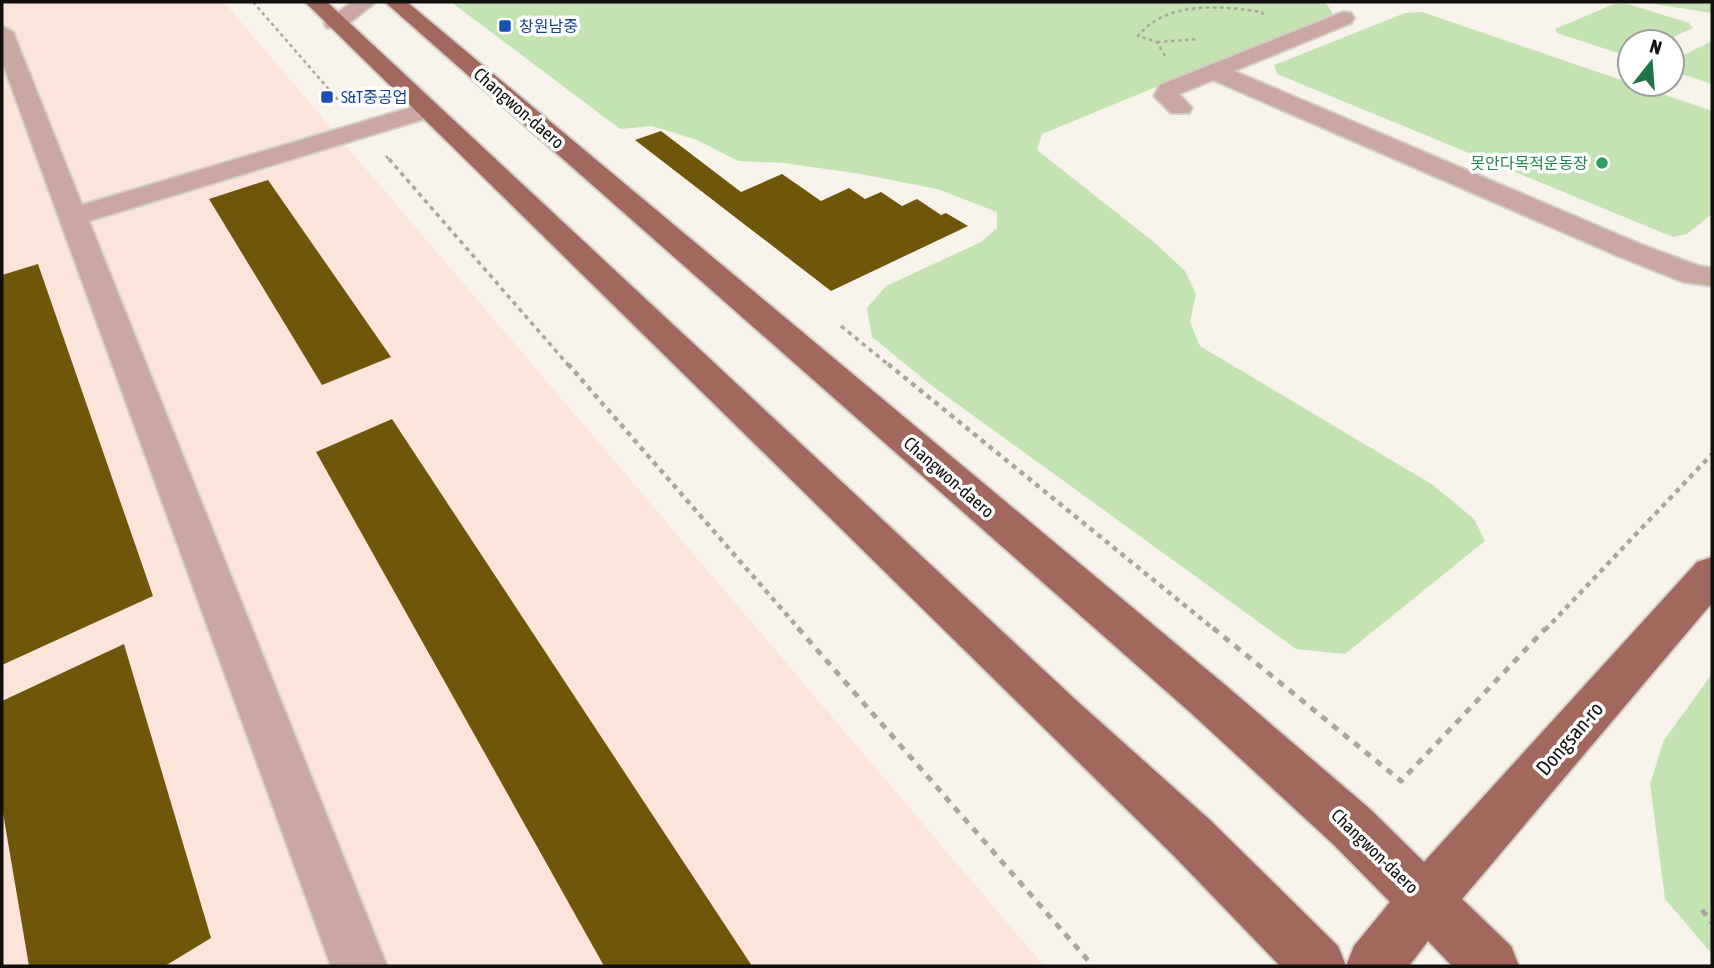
<svg xmlns="http://www.w3.org/2000/svg" width="1714" height="968" font-family="'Asap Condensed','Noto Sans KR',sans-serif">
  <rect width="100%" height="100%" fill="#f7f3eb"/>
  <path fill="#fce4db" d="M2 2H224L1044 966H2Z"/>
  <path fill="#c3e3b2" d="M451 2 1326 3 1333 14 1042 134 1037 150 1155 243 1185 271 1196 294 1190 322 1200 346 1433 485 1474 519 1485 541 1345 654 1296 649 931 385 872 337 867 308 886 286 981 242 997 228V212L937 189 861 174 784 163 738 161 697 140 652 126 620 129Z
    M1642 2H1712V13Z
    M1614 4H1628L1689 23 1693 28 1662 42H1630V55H1624L1557 33 1555 29Z
    M1422 12 1712 111V214L1687 234 1673 237 1277 74 1274 65 1405 13Z
    M1712 41V84L1672 71V61Z
    M1712 674V954L1665 899 1650 784 1664 740Z"/>
  <path fill="#70560a" d="M661 131 741 192 782 174 821 201 849 188 865 199 881 192 902 206 917 199 941 215 946 213 968 226 831 291 635 140Z
    M268 180 391 357 322 385 209 199Z
    M38 264 153 596 2 665V275Z
    M392 419 752 966H604L316 452Z
    M124 644 211 938 165 966H29L2 807V701Z"/>
  <g fill="none" stroke-linecap="round" stroke-linejoin="round">
    <defs>
      <path id="minor" d="M352 2H376L343 28H327L324 23Z
        M1343 12 1351 13 1354 18 1351 23 1234 71 1640 244 1699 266 1712 268V286L1683 282 1618 256 1213 80 1179 94 1192 108 1189 113H1171L1154 96 1160 85Z
        M2 26 13 32 82 205 419 105H437L440 110 437 115 89 221 387 966H331L2 61Z"/>
      <path id="major" d="M305 2H327L1077 701 1210 820 1338 946 1346 966 1354 946 1390 902 1334 845 1192 714 385 2H407L1224 684 1370 809 1424 862 1697 562 1712 557V603L1462 899 1511 946 1519 966H1452L1428 941 1409 966H1280L1174 856Z"/>
    </defs>
    <use href="#minor" stroke="#d2cfc7" stroke-width="4"/>
    <use href="#major" stroke="#d2cfc7" stroke-width="4"/>
    <path stroke="#aaa7a1" stroke-width="2.5" stroke-dasharray="3.5 3.5" stroke-linecap="butt" d="M253 2 339 101
      M1157 42 1199 39
      M1165 56 1157 42 1138 36C1167 0 1221 6 1262 12L1264 19
      M386 156 390 161"/>
    <path stroke="#aaa7a1" stroke-width="3.5" stroke-dasharray="4.5 4.5" stroke-linecap="butt" d="M389 159 569 366
      M841 326 890 366"/>
    <path stroke="#aaa7a1" stroke-width="4.5" stroke-dasharray="5 5" stroke-linecap="butt" d="M568 364 800 630
      M888 364 1215 630
      M1545 630 1712 454"/>
    <path stroke="#aaa7a1" stroke-width="5" stroke-dasharray="7 7" stroke-linecap="butt" d="M798 628 1093 966
      M1213 628 1401 781 1546 628
      M1702 910 1712 923"/>
    <use href="#minor" fill="#caa7a1" fill-rule="evenodd"/>
    <use href="#major" fill="#a2675d" fill-rule="evenodd"/>
  </g>
  <g fill="#1a4fb4" stroke="#fff" stroke-width="2.5">
    <rect x="498" y="19" width="14" height="14" rx="3.5"/>
    <rect x="320" y="90" width="14" height="14" rx="3.5"/>
  </g>
  <circle fill="#2e9e5b" stroke="#fff" stroke-width="2.5" cx="1602" cy="163" r="7"/>
  <g text-anchor="middle" dominant-baseline="central" stroke-width="7" stroke-linejoin="round" paint-order="stroke">
    <g font-size="16" fill="#164399" stroke="#fff" text-anchor="start">
      <text x="519" y="26">창원남중</text>
      <text x="341" y="97">S&amp;T중공업</text>
    </g>
    <g font-size="16" fill="#27864d" stroke="#fff" text-anchor="end">
      <text x="1588" y="163">못안다목적운동장</text>
    </g>
    <g font-size="18" fill="#11100d" stroke="#fff">
      <text transform="translate(519 108) rotate(41)">Changwon-daero</text>
      <text transform="translate(949 477) rotate(41)">Changwon-daero</text>
      <text transform="translate(1375 851) rotate(44)">Changwon-daero</text>
    </g>
    <g font-size="21" fill="#11100d" stroke="#fff">
      <text transform="translate(1569 738) rotate(-49)">Dongsan-ro</text>
    </g>
  </g>
  <rect width="1714" height="968" fill="none" stroke="#11100d" stroke-width="7"/>
  <g transform="translate(1651 63) rotate(17)"><circle r="33" fill="#ffffff" stroke="#a09f9e" stroke-width="2"/>
  <path d="M0-5L12 26L0 18L-12 26Z" fill="#207446"/>
  <text y="-10" font-size="19" font-weight="bold" text-anchor="middle" fill="#11100d">N</text>
  </g>
</svg>
